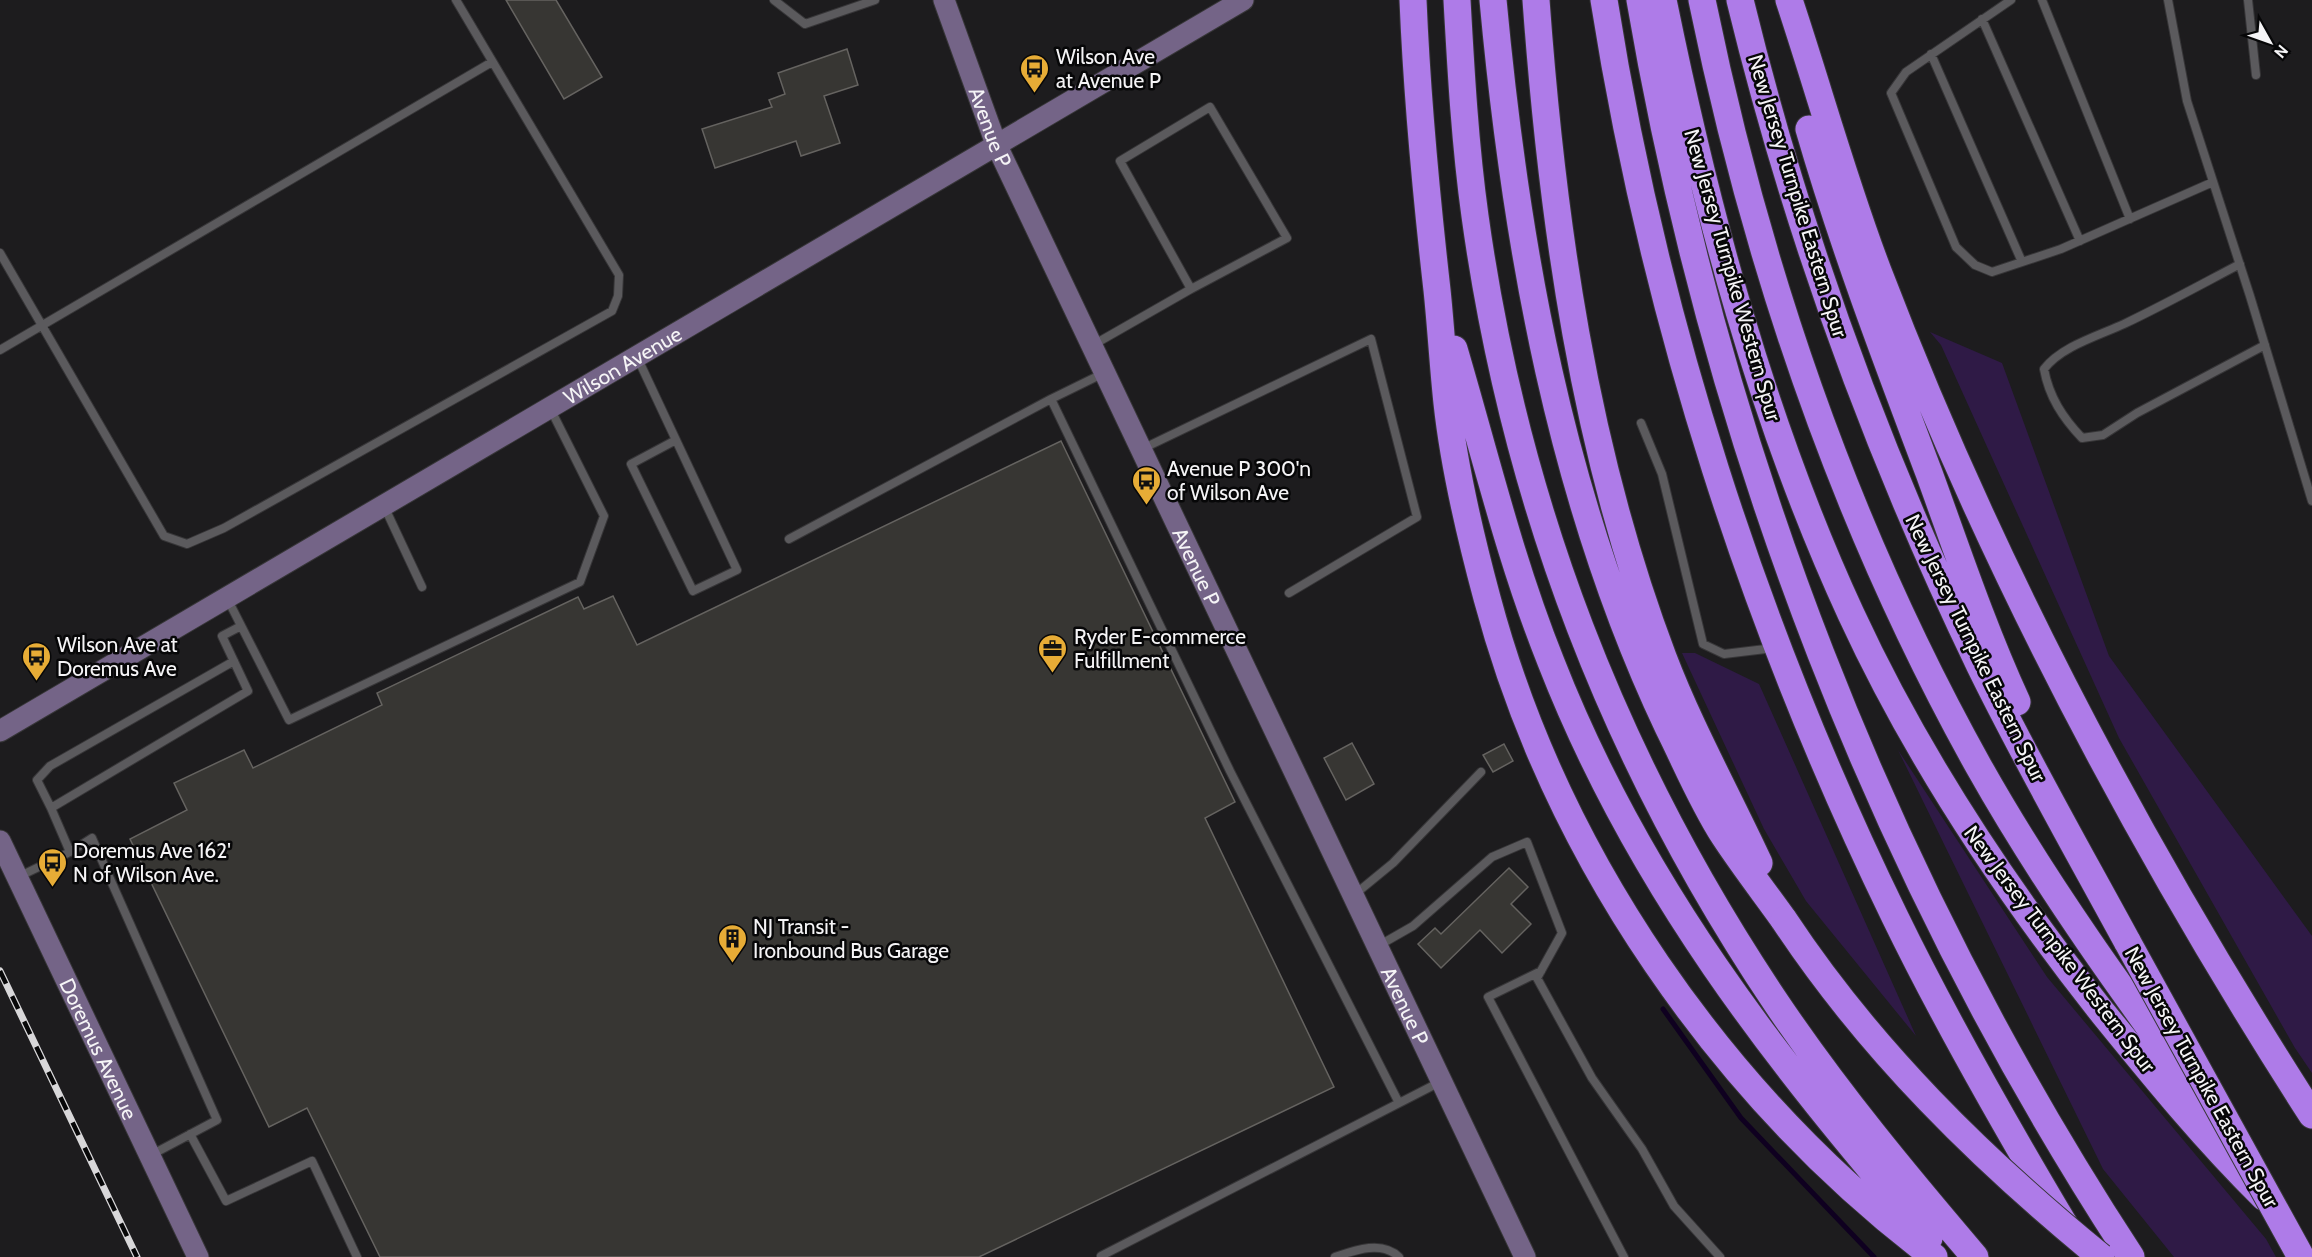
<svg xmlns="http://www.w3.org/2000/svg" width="2312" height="1257" font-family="Cabin,sans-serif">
  <rect width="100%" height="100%" fill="#1d1c1e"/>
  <path fill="#2f1a46" d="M1930 332 2002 363 2109 656 2312 936V1073L2295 1048 2119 738 1941 345Z
    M1682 653H1695L1759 684 1916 1036 1806 901 1764 829Z
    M1898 750 2047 977 2266 1239 2276 1257H2174L2103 1169Z"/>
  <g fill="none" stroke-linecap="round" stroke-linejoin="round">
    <path stroke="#0f0020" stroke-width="5" d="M1663 1009 1741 1118 1874 1257"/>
  </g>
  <path fill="#373633" stroke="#656360" stroke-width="1.5" d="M506 0H556L602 77 564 99Z
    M847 49 858 85 824 96 840 143 801 156 796 141 715 168 702 129 772 107 769 100 785 94 778 73Z
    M1061 441 1235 802 1205 818 1334 1087 979 1257H380L307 1108 269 1127 130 839 187 810 174 783 244 750 253 768 382 705 377 693 578 597 584 609 613 596 637 645Z
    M1352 743 1374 784 1346 800 1324 758Z
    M1504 744 1513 761 1493 772 1483 755Z
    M1509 868 1528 887 1511 904 1531 924 1502 953 1480 930 1441 968 1418 944 1435 928 1441 934Z"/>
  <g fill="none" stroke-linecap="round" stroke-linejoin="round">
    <defs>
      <path id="lane" d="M774 0 805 24 875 0
        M2011 0 1906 72 1891 93 1956 247 1975 265 1992 272 2061 249 2213 182
        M2042 0 2130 219
        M2168 0 2187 101 2250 296 2312 501
        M2248 0 2256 75
        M1982 19 2080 241
        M1931 54 2022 262
        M1210 107 1287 238 1191 289 1120 161Z
        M0 253 164 536 187 544 224 528 612 311 618 296 619 275 456 0
        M2240 264C2202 284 2164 305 2124 324 2098 336 2062 346 2044 369 2049 397 2063 418 2082 438L2103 435 2137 413 2265 345
        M1093 345 1191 289
        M0 350 492 62
        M638 359 737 570 693 591 631 464 676 440
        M1104 373 1051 399 1230 771 1399 1103
        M1641 423 1662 474 1703 644 1724 654 1774 648
        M1142 449 1371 339 1417 517 1289 593
        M384 506 422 587
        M789 539 1051 399
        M228 600 289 720 580 582 604 516 550 408
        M234 661 50 766 37 780 51 808 248 691 222 636 241 626
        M70 852 92 838 217 1120 151 1155
        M20 876 70 852 51 808
        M1354 895 1393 863 1481 772
        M1378 946 1413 926 1492 857 1527 842 1562 933 1537 978 1592 1078 1642 1149 1674 1206 1720 1257
        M1541 971 1488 997 1624 1257
        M190 1134 226 1201 312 1161 357 1257
        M1101 1256 1440 1082
        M1335 1257C1355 1250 1382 1240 1399 1257"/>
      <g id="secondary">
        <path id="s1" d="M944 0 996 144 1525 1257"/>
        <path id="s2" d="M0 731 1243 0"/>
        <path id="s3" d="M0 841 198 1257"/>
      </g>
      <path id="highway" d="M1413 0C1417 97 1426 193 1437 290 1441 328 1443 366 1447 403 1454 468 1470 535 1487 598 1556 857 1722 1096 1934 1257
        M1457 0C1461 72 1465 144 1475 216 1515 504 1615 763 1777 1004 1837 1093 1906 1176 1975 1257
        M1493 0C1516 248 1561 501 1668 727 1686 763 1702 802 1724 836 1743 865 1764 892 1784 920
        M1536 0C1552 221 1584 449 1663 657 1690 728 1727 794 1759 863
        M1604 0C1654 317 1754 628 1895 917 1946 1022 2004 1123 2064 1224
        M1640 0C1717 449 1882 876 2131 1257
        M1663 0C1706 210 1761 419 1851 614 1917 757 2004 888 2102 1012 2154 1076 2205 1139 2264 1197
        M1702 0C1757 269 1845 527 1979 767 2047 888 2129 1000 2211 1112
        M1740 0C1796 230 1877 453 1980 666 2026 760 2078 851 2128 943
        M1789 0C1819 90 1844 182 1878 271 1991 567 2141 849 2312 1115
        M1809 129C1843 246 1886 359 1929 473 1957 550 1983 628 2017 702
        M1454 349C1485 454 1510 560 1551 662 1638 885 1775 1059 1929 1238"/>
    </defs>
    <use href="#lane" stroke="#373638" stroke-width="10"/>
    <use href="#secondary" stroke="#373638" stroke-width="23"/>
    <use href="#highway" stroke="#373638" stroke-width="29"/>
    <use href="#lane" stroke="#5b5a5d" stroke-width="8"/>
    <use href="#secondary" stroke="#746487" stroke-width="21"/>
    <use href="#highway" stroke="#ae7be8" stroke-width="27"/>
    <defs>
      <path id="rail" d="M0 971 137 1257"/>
    </defs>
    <use href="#rail" stroke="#d8d7d9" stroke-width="7"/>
    <use href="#rail" stroke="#070708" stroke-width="4.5" stroke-dasharray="14" stroke-linecap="butt"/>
    <defs>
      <path id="highway-bridge" d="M1784 920C1870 1050 1981 1159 2101 1257
        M2128 943 2301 1257"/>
    </defs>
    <use href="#highway-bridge" stroke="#373638" stroke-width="29" stroke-linecap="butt"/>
    <use href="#highway-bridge" stroke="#ae7be8" stroke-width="27"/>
  </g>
  <defs>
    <symbol id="bus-pin" viewBox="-11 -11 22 30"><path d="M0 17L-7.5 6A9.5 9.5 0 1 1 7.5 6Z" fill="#e7ac36" stroke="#070708"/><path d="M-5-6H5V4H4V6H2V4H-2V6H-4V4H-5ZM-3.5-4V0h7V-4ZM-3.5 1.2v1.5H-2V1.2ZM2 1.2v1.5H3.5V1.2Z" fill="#111"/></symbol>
    <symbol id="office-pin" viewBox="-11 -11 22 30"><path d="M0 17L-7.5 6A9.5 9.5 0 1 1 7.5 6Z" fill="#e7ac36" stroke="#070708"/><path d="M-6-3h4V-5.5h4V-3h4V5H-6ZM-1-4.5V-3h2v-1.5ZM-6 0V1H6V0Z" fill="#111"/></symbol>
    <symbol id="building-pin" viewBox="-11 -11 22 30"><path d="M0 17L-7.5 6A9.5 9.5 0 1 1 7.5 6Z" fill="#e7ac36" stroke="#070708"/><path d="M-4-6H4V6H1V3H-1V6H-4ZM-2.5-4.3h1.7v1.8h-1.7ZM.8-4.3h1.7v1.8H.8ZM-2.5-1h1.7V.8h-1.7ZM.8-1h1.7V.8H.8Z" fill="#111"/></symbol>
  </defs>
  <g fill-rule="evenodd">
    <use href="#bus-pin" x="1018" y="52" width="33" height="45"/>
    <use href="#bus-pin" x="1130" y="464" width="33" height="45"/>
    <use href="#office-pin" x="1036" y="632" width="33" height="45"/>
    <use href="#bus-pin" x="20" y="640" width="33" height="45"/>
    <use href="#bus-pin" x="36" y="846" width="33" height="45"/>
    <use href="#building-pin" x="716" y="922" width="33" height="45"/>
  </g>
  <g text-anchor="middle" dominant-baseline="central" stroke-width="5" stroke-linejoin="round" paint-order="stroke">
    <g font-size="21" fill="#f5f4f6" stroke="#070708" text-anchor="start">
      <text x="1056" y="56">Wilson Ave<tspan x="1056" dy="24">at Avenue P</tspan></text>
      <text x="1167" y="468">Avenue P 300'n<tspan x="1167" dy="24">of Wilson Ave</tspan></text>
      <text x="1074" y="636">Ryder E-commerce<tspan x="1074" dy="24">Fulfillment</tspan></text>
      <text x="57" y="644">Wilson Ave at<tspan x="57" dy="24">Doremus Ave</tspan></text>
      <text x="73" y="850">Doremus Ave 162'<tspan x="73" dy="24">N of Wilson Ave.</tspan></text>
      <text x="753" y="926">NJ Transit -<tspan x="753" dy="24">Ironbound Bus Garage</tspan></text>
    </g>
    <g font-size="21" fill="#f5f4f6" stroke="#070708">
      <text stroke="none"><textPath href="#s1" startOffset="135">Avenue P</textPath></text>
      <text transform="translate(1798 196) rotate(73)">New Jersey Turnpike Eastern Spur</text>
      <text transform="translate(1733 275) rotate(74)">New Jersey Turnpike Western Spur</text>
      <text stroke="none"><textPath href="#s2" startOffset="722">Wilson Avenue</textPath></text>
      <text stroke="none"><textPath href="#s1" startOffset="621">Avenue P</textPath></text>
      <text transform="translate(1976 648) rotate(64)">New Jersey Turnpike Eastern Spur</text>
      <text transform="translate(2060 949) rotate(53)">New Jersey Turnpike Western Spur</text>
      <text stroke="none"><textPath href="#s1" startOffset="1107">Avenue P</textPath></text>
      <text stroke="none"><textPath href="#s3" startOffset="230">Doremus Avenue</textPath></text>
      <text transform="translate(2202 1077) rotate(61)">New Jersey Turnpike Eastern Spur</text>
    </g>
  </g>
  <g transform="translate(2270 42) rotate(130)" stroke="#070708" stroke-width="4.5" paint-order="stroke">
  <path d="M0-4.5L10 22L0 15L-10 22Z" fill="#f5f4f6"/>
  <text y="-9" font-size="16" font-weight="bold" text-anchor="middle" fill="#f5f4f6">N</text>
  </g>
</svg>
